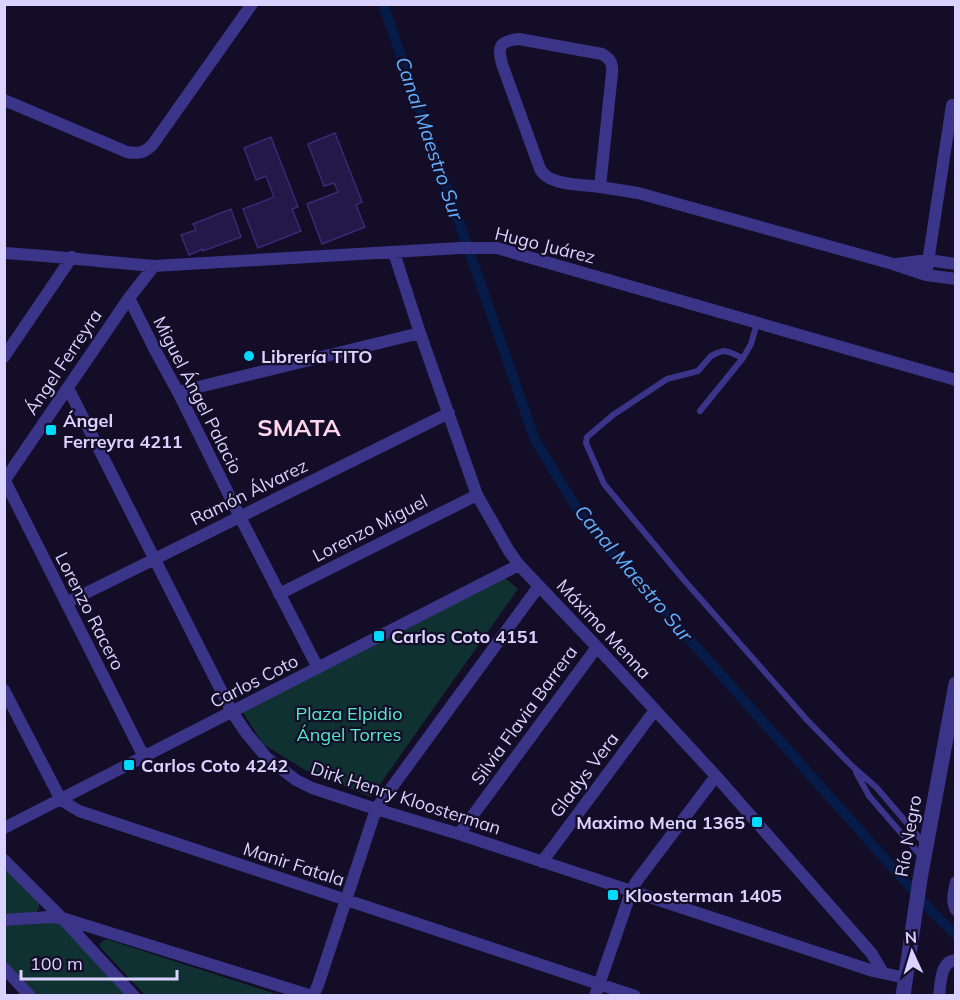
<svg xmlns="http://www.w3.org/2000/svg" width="960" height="1000" font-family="Mulish,sans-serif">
  <rect width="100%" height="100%" fill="#130d27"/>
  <path fill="#103131" d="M505 578 518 589 371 797 305 770 263 744 242 711Z
    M6 870 39 900V907L36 913 5 915 4 871Z
    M56 922 62 924 128 995H36L5 961V926Z
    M106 939 279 995H145L100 947V943Z"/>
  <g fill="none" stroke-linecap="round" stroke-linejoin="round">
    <path stroke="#061b47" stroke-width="10" d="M383 4 535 440 586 523 934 914 956 935"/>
  </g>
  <path fill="#241849" stroke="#3b2877" stroke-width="1.5" d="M335 133 362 202 356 205 365 227 322 244 307 204 338 192 334 183 324 186 308 144Z
    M271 137 298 207 292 209 301 231 258 248 243 209 274 197 266 176 256 180 244 148Z
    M231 209 241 237 203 251V249L189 255 181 235 196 230 193 224Z
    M477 769 489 778 485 783 475 776 476 774 474 773Z"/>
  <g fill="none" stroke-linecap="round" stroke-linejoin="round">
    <path stroke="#3b3589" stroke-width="6" d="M743 358 729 352 723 351 717 353 711 356 698 371 667 379 613 415 587 437 586 443 604 484 684 580 807 720 852 766 876 787 924 843
      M700 411 743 358 751 344 757 323
      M856 772 869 796 921 856"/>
    <path stroke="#3b3589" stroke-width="12" d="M4 100 127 152C138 154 145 153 153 144L252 4
      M600 187C586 185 553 185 544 174 541 172 540 169 539 166L502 64C497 46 500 41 519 39L602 54C611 59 613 64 612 73L600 187 638 193 893 264 926 275 956 279
      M4 253C54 256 104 262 154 266L460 248H497L956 380
      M394 253 420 333 477 495 509 551 519 565 597 647 716 776 872 954 883 973
      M897 264 928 260 956 264
      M926 275 952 105
      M129 298 155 350 178 392 240 517 318 668
      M4 357 72 257
      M68 388 232 712 247 734 267 758 296 780 312 788 376 809 459 834 873 971 906 978
      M178 392 420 333
      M4 481 129 298 154 266
      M5 481 144 757
      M279 594 477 495
      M66 603 449 413
      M4 690 61 800 79 811 635 996
      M4 828 519 565
      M459 834 597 647
      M4 860 62 918 134 996
      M542 862 655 710
      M956 882C954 891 951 901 956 910
      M4 920 49 917 62 918 312 996
      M4 968 30 996
      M313 996 318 985 376 809 539 586
      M595 996 631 892 636 882 716 776
      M939 996C941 983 940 961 956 960"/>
    <path stroke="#3b3589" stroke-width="15" d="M903 996 920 879 956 684"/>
  </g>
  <g fill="#00dafe" stroke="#130d27" stroke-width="2">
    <circle cx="249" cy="356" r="6"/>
    <rect x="45" y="424" width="12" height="12" rx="3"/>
    <rect x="373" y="630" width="12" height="12" rx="3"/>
    <rect x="123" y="759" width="12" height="12" rx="3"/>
    <rect x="751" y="816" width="12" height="12" rx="3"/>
    <rect x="607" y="889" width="12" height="12" rx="3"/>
  </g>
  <g text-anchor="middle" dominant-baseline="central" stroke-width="4.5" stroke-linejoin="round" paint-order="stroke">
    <g font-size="18" fill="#dad3ff" stroke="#130d27">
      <text transform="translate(545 245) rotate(14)">Hugo Juárez</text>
      <text transform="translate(63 362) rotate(-56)">Ángel Ferreyra</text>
      <text transform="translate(198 395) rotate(63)">Miguel Ángel Palacio</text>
      <text transform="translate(249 492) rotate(-26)">Ramón Álvarez</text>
      <text transform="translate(370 528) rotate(-27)">Lorenzo Miguel</text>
      <text transform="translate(90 611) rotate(63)">Lorenzo Racero</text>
      <text transform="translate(604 629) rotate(47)">Máximo Menna</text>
      <text transform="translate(254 681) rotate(-27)">Carlos Coto</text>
      <text transform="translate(524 715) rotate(-54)">Silvia Flavia Barrera</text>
      <text transform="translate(584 775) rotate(-53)">Gladys Vera</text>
      <text transform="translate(406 798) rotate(18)">Dirk Henry Kloosterman</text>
      <text transform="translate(908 836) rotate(-80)">Río Negro</text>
      <text transform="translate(294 864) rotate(18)">Manir Fatala</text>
    </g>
    <g font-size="18" font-weight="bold" fill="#dad3ff" stroke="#130d27" text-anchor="start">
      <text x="261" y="356">Librería TITO</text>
      <text x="63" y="420">Ángel<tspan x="63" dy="21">Ferreyra 4211</tspan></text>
      <text x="391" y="636">Carlos Coto 4151</text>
      <text x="141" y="765">Carlos Coto 4242</text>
      <text x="745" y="822" text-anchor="end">Maximo Mena 1365</text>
      <text x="625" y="895">Kloosterman 1405</text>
    </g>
    <g font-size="18" fill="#55e9ca" stroke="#130d27">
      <text x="349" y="713">Plaza Elpidio<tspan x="349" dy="21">Ángel Torres</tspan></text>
    </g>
    <g font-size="20" font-style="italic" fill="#61afff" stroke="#130d27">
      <text transform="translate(430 138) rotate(71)">Canal Maestro Sur</text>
      <text transform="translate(634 573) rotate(50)">Canal Maestro Sur</text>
    </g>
    <g font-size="24" font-weight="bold" fill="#ffd5ee" stroke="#130d27">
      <text x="299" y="427">SMATA</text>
    </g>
  </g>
  <rect width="960" height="1000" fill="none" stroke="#dad3ff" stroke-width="12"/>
  <g transform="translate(912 952) rotate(356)" stroke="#130d27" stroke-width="4.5" paint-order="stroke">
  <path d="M0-4.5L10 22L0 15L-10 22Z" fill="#dad3ff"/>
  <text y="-9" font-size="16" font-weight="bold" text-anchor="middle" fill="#dad3ff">N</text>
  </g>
  <path d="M21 970v9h156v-9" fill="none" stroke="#dad3ff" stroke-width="3"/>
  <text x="30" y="970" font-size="18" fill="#dad3ff" stroke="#130d27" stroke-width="4.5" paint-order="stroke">100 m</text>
</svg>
